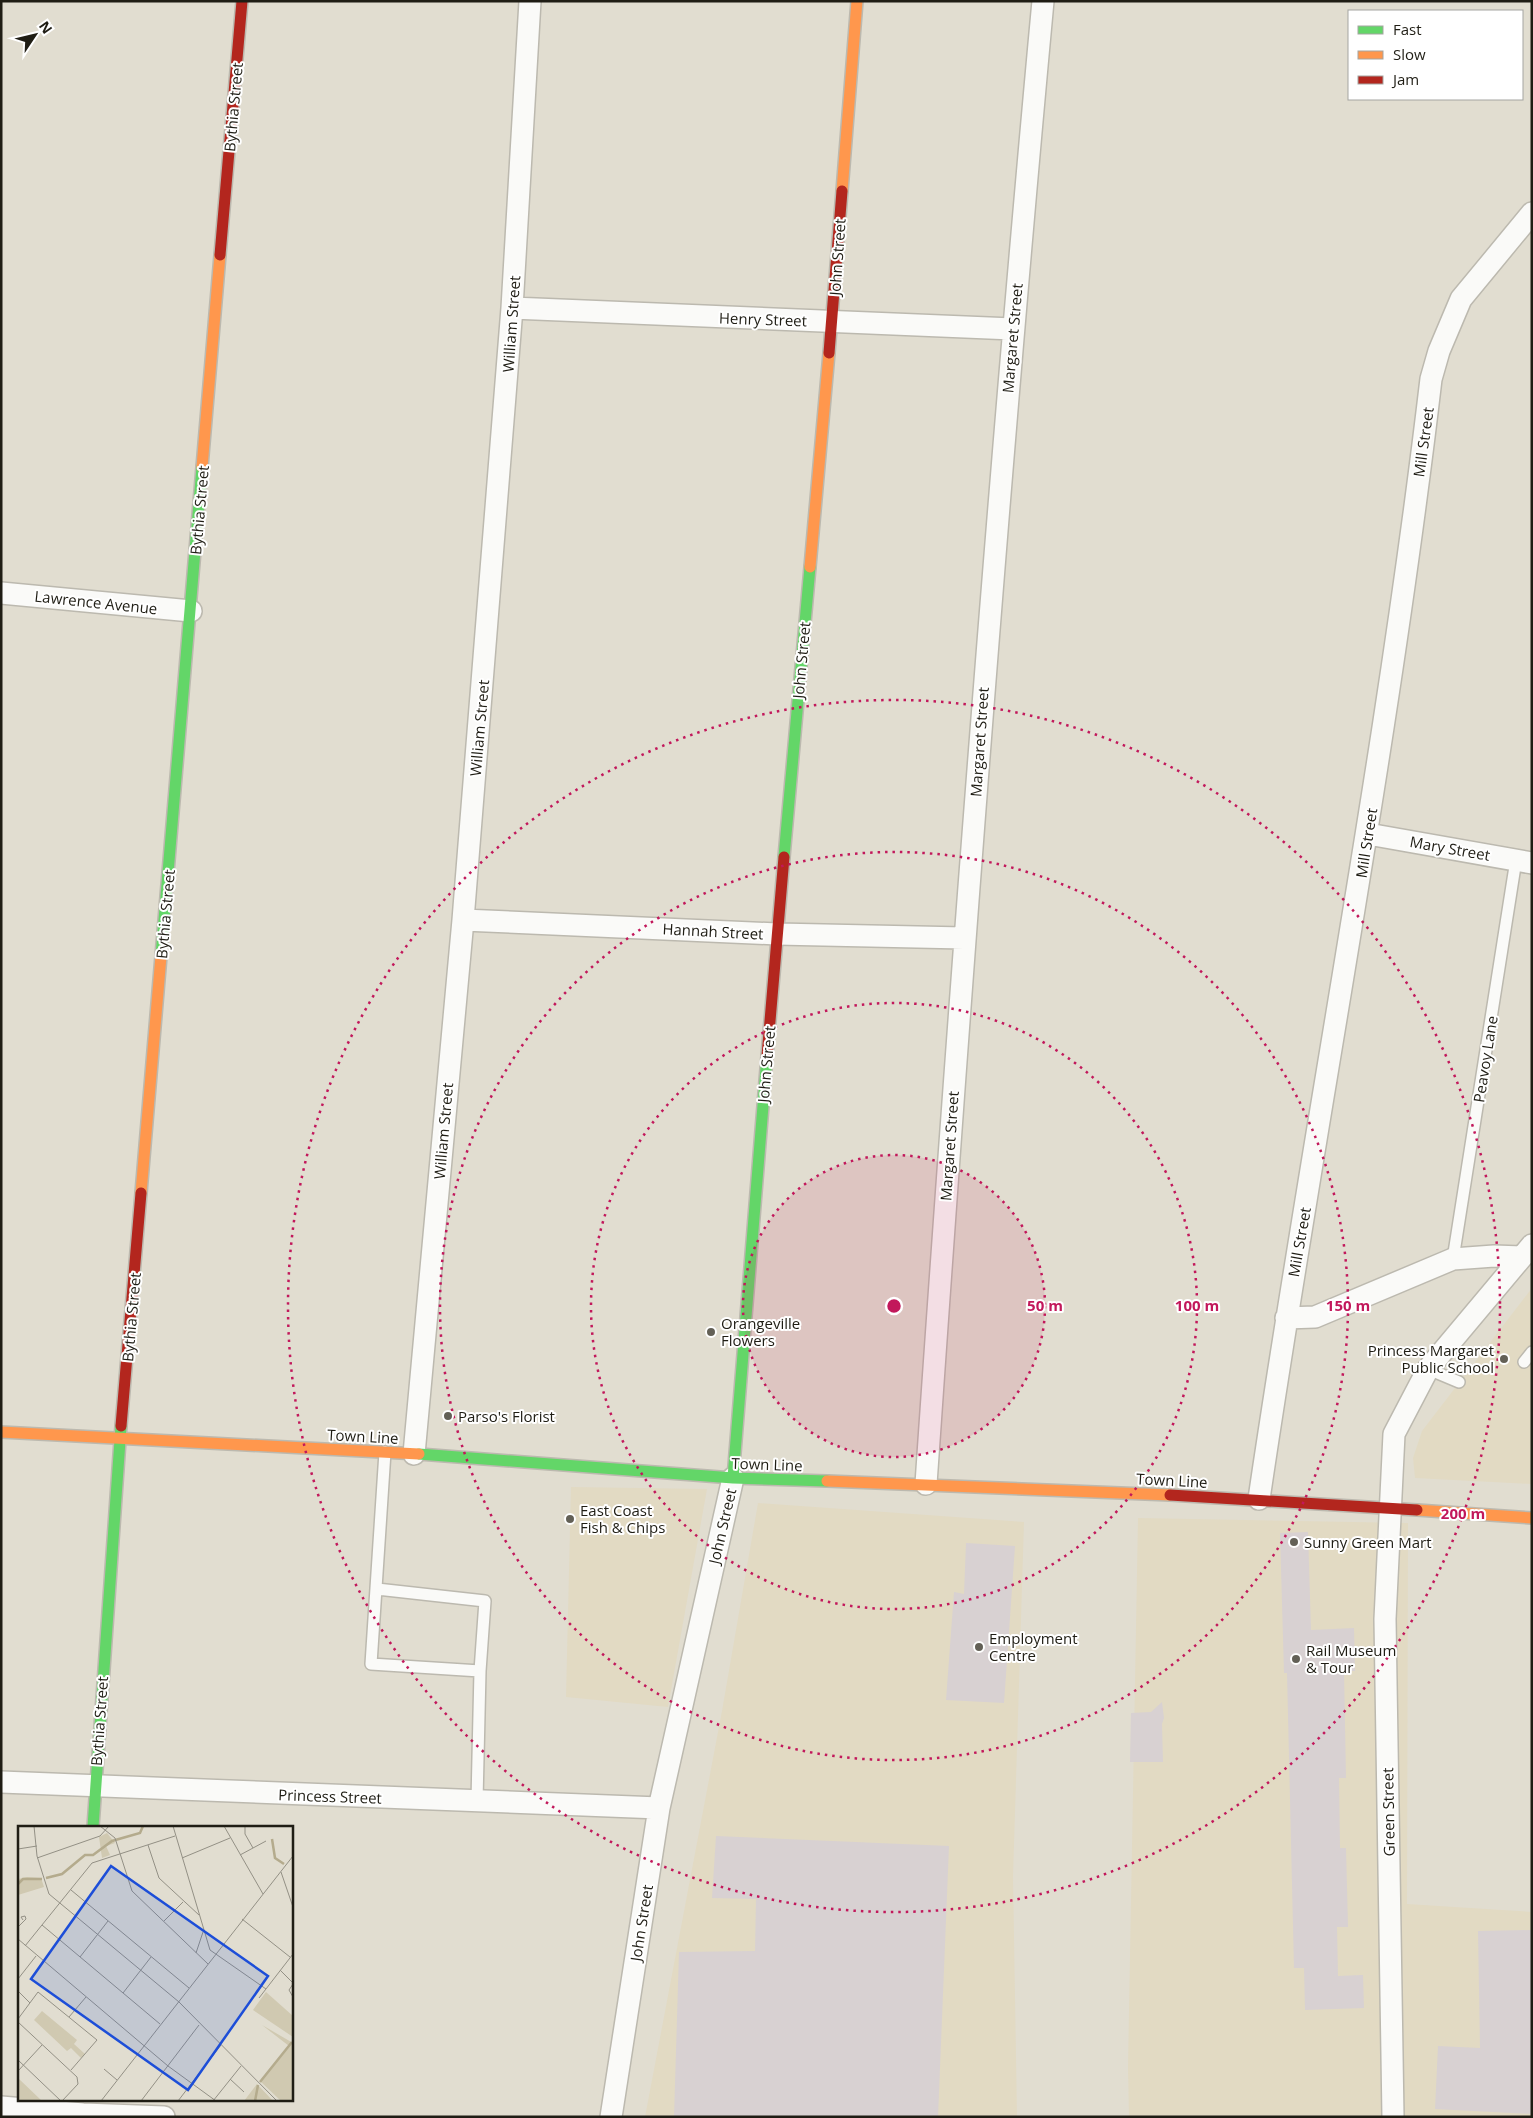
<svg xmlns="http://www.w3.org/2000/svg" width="1533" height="2118" font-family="'Open Sans',sans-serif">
  <rect width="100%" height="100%" fill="#e1ddd0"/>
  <path fill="#e2dac3" d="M1532 1288V1484L1415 1478 1413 1458 1422 1431Z
    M571 1487 707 1489 668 1707 566 1697Z
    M758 1503 1024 1522 1013 1877 1017 2117H645L722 1711Z
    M1138 1518 1408 1523 1407 1904 1532 1912V2117H1129L1128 2067Z"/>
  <path fill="#d8d1d2" d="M1308 1532 1311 1630 1354 1628 1355 1671H1344L1346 1778H1339L1340 1848H1346L1348 1927H1337L1338 1976 1363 1975 1364 2008 1305 2010 1304 1968H1294L1287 1673H1284L1280 1533Z
    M966 1543 1015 1546 1004 1703 946 1700 954 1592 964 1594Z
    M1162 1702 1164 1718 1162 1724 1163 1762H1130L1131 1713 1151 1712Z
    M716 1836 949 1846 938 2117H674L679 1952 755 1951 756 1899 712 1898Z
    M1532 1930V2114L1435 2109 1438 2046 1480 2048 1478 1931Z"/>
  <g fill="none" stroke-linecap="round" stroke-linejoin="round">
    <defs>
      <path id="lane" d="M1453 1259 1516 860
        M1524 1362 1532 1352
        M1428 1369 1459 1382
        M377 1589 485 1601 480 1671 371 1664 385 1452
        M477 1801 480 1671"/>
      <path id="street" d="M512 308 1013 329
        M1 593 191 611
        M1368 834 1532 863
        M463 920 777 934 964 938
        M1286 1318 1315 1317 1453 1259 1494 1256 1522 1257
        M414 1454 463 920 512 308 530 1
        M926 1484C960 989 997 495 1043 1
        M1259 1499C1314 1125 1387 754 1431 379L1439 351 1461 299 1532 213
        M1 1782 659 1808
        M1 2107 83 2114 164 2117
        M611 2117 659 1808 733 1478
        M1393 2117 1385 1619 1394 1434 1428 1369 1532 1245"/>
      <path id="fast" d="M784 857 810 567
        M161 956 202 467
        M419 1454 733 1478 827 1481
        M733 1478 767 1056
        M93 1827 121 1426"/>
      <path id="slow" d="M842 191 857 1
        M202 467 220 255
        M810 567 829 353
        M141 1193 161 956
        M1 1432 419 1454
        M827 1481 1170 1495
        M1417 1510 1532 1518"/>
      <path id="jam" d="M220 255 242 1
        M829 353 842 191
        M767 1056 784 857
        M121 1426 141 1193
        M1170 1495 1417 1510"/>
    </defs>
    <use href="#lane" stroke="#bcb9af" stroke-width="14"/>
    <use href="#street" stroke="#bcb9af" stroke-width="24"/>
    <use href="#fast" stroke="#bcb9af" stroke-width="14"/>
    <use href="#slow" stroke="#bcb9af" stroke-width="14"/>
    <use href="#jam" stroke="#bcb9af" stroke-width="14"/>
    <use href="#lane" stroke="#fafaf8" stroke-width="11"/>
    <use href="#street" stroke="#fafaf8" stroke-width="21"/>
    <use href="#fast" stroke="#63d668" stroke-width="11"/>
    <use href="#slow" stroke="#ff974d" stroke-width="11"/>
    <use href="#jam" stroke="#b3261e" stroke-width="11"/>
  </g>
  <circle cx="894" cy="1306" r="151" fill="#c2185b" fill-opacity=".12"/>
  <g fill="none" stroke="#c2185b" stroke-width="2.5" stroke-dasharray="2.5 5">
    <circle cx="894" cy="1306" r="151"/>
    <circle cx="894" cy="1306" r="303"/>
    <circle cx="894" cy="1306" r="454"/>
    <circle cx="894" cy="1306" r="606"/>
  </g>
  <g fill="#636056" stroke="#fff" stroke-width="2">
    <circle cx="711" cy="1332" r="5"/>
    <circle cx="1504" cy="1359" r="5"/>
    <circle cx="448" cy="1416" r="5"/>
    <circle cx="570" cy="1519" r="5"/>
    <circle cx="1294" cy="1542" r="5"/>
    <circle cx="979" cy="1647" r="5"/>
    <circle cx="1296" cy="1659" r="5"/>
  </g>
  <g text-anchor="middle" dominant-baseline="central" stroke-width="4" stroke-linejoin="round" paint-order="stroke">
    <g font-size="15" fill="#1f1d14" stroke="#fff">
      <text transform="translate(233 107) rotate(-85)">Bythia Street</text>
      <text transform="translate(837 257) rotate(-86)">John Street</text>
      <text transform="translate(763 319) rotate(2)">Henry Street</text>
      <text transform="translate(511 324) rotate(-86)">William Street</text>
      <text transform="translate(1012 338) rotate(-85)">Margaret Street</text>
      <text transform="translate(1423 442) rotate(-82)">Mill Street</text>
      <text transform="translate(199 510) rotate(-85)">Bythia Street</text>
      <text transform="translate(96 602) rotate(6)">Lawrence Avenue</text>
      <text transform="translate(801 660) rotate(-85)">John Street</text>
      <text transform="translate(479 728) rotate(-85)">William Street</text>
      <text transform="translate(979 742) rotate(-86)">Margaret Street</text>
      <text transform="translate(1366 843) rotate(-81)">Mill Street</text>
      <text transform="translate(1450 848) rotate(10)">Mary Street</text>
      <text transform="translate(165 914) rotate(-85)">Bythia Street</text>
      <text transform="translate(713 931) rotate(3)">Hannah Street</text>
      <text transform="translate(1485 1059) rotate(-81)">Peavoy Lane</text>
      <text transform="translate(766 1064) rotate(-85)">John Street</text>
      <text transform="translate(443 1131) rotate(-85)">William Street</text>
      <text transform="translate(949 1146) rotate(-86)">Margaret Street</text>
      <text transform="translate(1299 1242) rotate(-80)">Mill Street</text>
      <text transform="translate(131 1317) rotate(-85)">Bythia Street</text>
      <text transform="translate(363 1436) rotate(3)">Town Line</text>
      <text transform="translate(767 1464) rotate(2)">Town Line</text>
      <text transform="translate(1172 1480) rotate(3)">Town Line</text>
      <text transform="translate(722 1526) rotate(-77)">John Street</text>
      <text transform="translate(99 1721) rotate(-86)">Bythia Street</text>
      <text transform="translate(330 1796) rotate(2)">Princess Street</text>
      <text transform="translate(1388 1812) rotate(-91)">Green Street</text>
      <text transform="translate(641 1923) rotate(-81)">John Street</text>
    </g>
    <g font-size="15" fill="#1f1d14" stroke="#fff" text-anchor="start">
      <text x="721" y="1323">Orangeville<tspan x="721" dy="17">Flowers</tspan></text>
      <text x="1494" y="1350" text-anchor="end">Princess Margaret<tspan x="1494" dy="17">Public School</tspan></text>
      <text x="458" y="1416">Parso's Florist</text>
      <text x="580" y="1510">East Coast<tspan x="580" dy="17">Fish &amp; Chips</tspan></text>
      <text x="1304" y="1542">Sunny Green Mart</text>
      <text x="989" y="1638">Employment<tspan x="989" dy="17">Centre</tspan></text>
      <text x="1306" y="1650">Rail Museum<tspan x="1306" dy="17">&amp; Tour</tspan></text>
    </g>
  </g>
  <g transform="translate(18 1826)">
    <rect width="275" height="275" fill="#e1ddd0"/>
    <path d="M89 7 97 17 88 20 92 29 84 32 81 11ZM9 51 23 52 26 61 0 69V53ZM248 166 275 190V211L235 184ZM24 185 59 214 56 218 67 228 63 232 53 222 49 225 16 194ZM244 199 275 217V275H263L242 255 271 220ZM0 252 24 275H0ZM239 258 255 275H226Z" fill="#d0c9b1"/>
    <path fill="none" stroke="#b4ab8d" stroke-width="2.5" d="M254 13 257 32 266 38M28 52 44 48 67 29H75L94 15 122 7 125 0M0 58 5 53H24M242 256 274 216M237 275 240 259"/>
    <path fill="none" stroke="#939085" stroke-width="1" d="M16 0 19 30 31 68 161 176M82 0 97 12 114 65 190 138M155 0 192 124 248 163M206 0 245 68M227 0V8L235 22M130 19 141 52 181 89M0 23 19 20M222 29 248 15M19 32 82 10 91 0M164 32 212 12M263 46 275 81M53 64 171 162M224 93 272 131M146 95 165 76M24 99 142 198M0 101 8 93 7 90 3 91 5 94M0 113 150 240 198 275M7 120 74 37 157 10M178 127 185 106M62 131 90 95M262 144 275 157M0 153 18 130M275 158 271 164 275 171M0 165 12 177M105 167 133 131M241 172 275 128M161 176 259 275M51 191 68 171M0 193 20 166 79 214 53 244M0 196 59 251 60 258 44 275M0 234 43 275M86 243 99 254M0 245 24 219M212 253 226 266M83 275 275 30M123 275 181 199M160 275 203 219M195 275 223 240"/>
    <path fill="#1d4ed8" fill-opacity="0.15" stroke="#1d4ed8" stroke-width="2.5" d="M93 40 250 150 170 264 13 153Z"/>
    <rect width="275" height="275" fill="none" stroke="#1f1d14" stroke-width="2.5"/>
  </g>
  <circle cx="894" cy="1306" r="8" fill="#c2185b" stroke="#fff" stroke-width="2.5"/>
  <g font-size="15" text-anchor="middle" font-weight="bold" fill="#c2185b" stroke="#fff" stroke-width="4" stroke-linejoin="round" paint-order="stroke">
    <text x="1045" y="1311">50 m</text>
    <text x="1197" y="1311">100 m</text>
    <text x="1348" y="1311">150 m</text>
    <text x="1463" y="1519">200 m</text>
  </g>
  <rect width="1533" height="2118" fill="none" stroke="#1f1d14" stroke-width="5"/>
  <rect x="1348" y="10" width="175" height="90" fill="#ffffff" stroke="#a5a5a1"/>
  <rect x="1358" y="26" width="25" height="8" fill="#63d668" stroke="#a5a5a1"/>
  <text x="1393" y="35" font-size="15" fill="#1f1d14">Fast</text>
  <rect x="1358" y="51" width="25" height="8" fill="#ff974d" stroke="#a5a5a1"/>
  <text x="1393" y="60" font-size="15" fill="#1f1d14">Slow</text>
  <rect x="1358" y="76" width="25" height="8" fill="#b3261e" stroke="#a5a5a1"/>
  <text x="1393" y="85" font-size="15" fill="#1f1d14">Jam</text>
  <g transform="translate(35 35) rotate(55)" stroke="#ffffff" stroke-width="4" paint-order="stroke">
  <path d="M0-4L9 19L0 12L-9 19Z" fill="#1f1d14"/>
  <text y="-8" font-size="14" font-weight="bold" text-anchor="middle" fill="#1f1d14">N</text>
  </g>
</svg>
